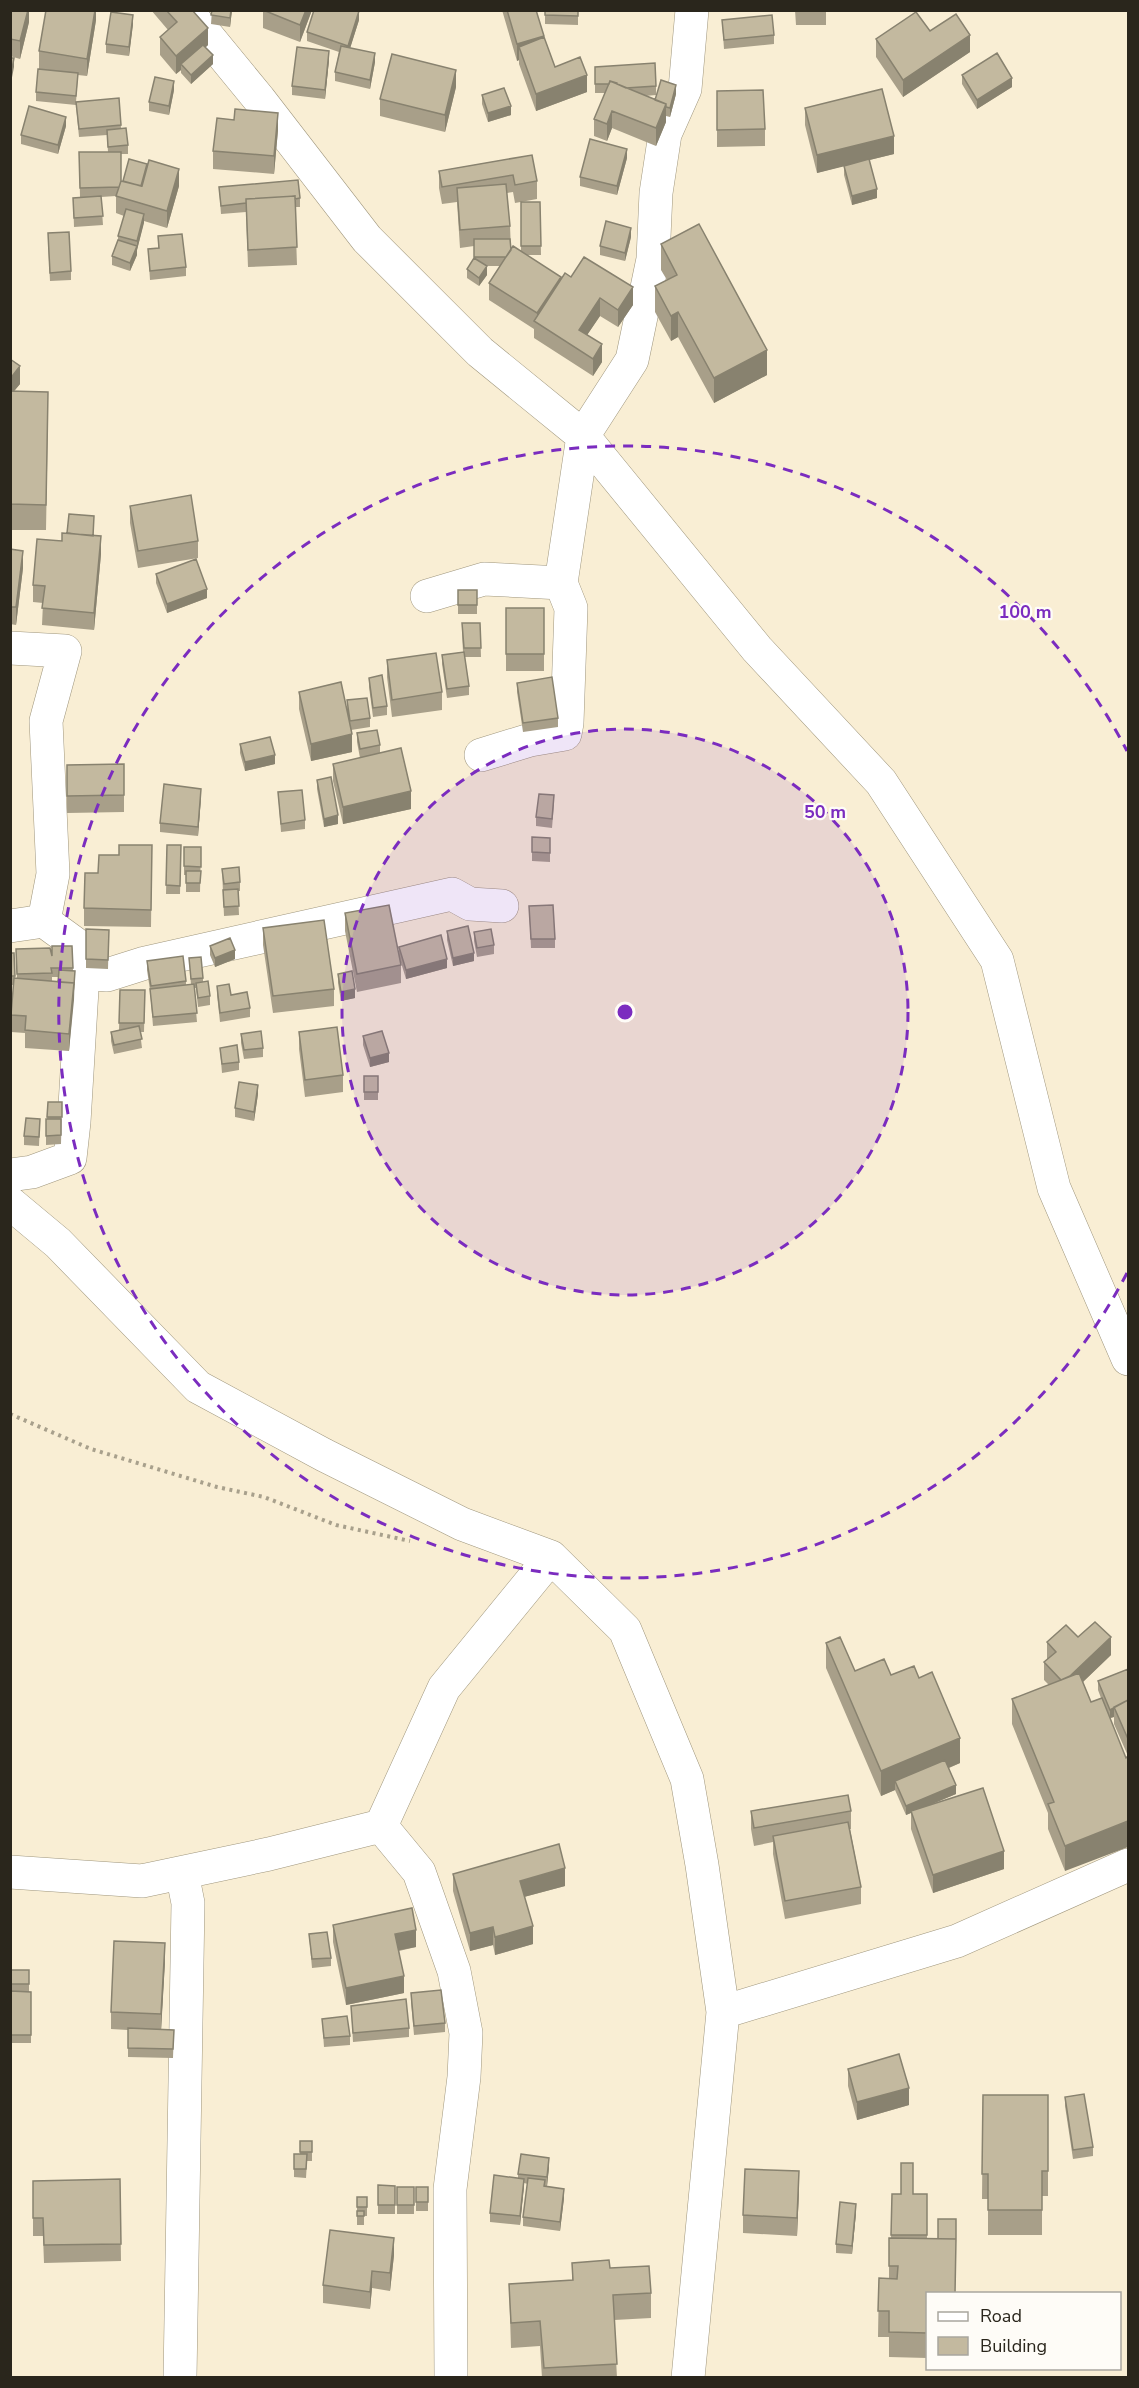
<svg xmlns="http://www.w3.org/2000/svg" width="1139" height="2388" font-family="'Nunito Sans',sans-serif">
  <rect width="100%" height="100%" fill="#f9eed4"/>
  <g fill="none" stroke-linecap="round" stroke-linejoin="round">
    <defs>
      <path id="minor" d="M186 10 259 99 367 239 480 352 583 436 757 649 881 782 997 960 1054 1188 1128 1359
        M561 583 583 436 632 360 653 259 656 193 665 134 685 89 692 10
        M427 596 484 579 561 583 571 608 567 723 565 734 530 740 481 755
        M10 648 65 651 46 721 53 874 44 921 10 926
        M83 973 107 975 145 963 452 894 470 904 502 906
        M10 1175 32 1172 70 1158 74 1122 83 973 77 945 44 921
        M10 1203 58 1243 198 1387 324 1455 462 1524 551 1557 625 1630 687 1779 702 1865 723 2012 688 2378
        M381 1826 419 1872 454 1971 466 2033 464 2077 450 2189 451 2378
        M10 1872 142 1881 269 1854 381 1826 444 1688 551 1557
        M723 2012 957 1941 1128 1865
        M180 2378 188 1903 182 1873"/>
    </defs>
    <use href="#minor" stroke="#9f967d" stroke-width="34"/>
    <path stroke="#a8a08c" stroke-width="4" stroke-dasharray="3 4.5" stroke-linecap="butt" d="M10 1414 91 1449 217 1487 264 1497 336 1525 410 1541"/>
    <use href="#minor" stroke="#fff" stroke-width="33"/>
  </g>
  <path fill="#a89f89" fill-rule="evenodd" d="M10 10H29V22L20 59 10 56Z
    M96 10V20L87 76 78 75 76 102 119 98 121 128 128 145V154H121V181L179 186 167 228 144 221 137 250V255L130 271 112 265V256L118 240V236L124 216 116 213V196L101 197 103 225 74 227 73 198 92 197H80L79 152H108L107 135 79 137 76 105 36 101V92L48 70 39 69V51Z
    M151 10H192L208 45 205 48 213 64 191 84 181 73V70L176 74 160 55V37L168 30Z
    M212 10H232L230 27 211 24Z
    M263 10H312L300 42 263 28Z
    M502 10H536L544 38 555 67 587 92 536 111 519 64V60L517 61Z
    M545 10H578V25L545 24Z
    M727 10H779L728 12Z
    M795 10H826V25H796Z
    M359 20 350 48 375 62 370 89 335 81V72L339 52 307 41V32Z
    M722 20 774 35V44L724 49Z
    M133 24 129 56 106 53V44Z
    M930 31 970 52 903 97 876 57V39Z
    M329 60 325 99 292 95V86Z
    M595 67 656 86V95L645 96 655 100 676 94 670 117 666 116V122L656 146 612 128 607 141 594 136V119L605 93H595Z
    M962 75 1012 87 977 109 962 84Z
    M456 87 445 132 380 116V99Z
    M174 90 169 115 149 111V102Z
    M717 91 765 129V146L717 147Z
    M482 95 511 115 488 122 482 104Z
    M805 108 894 154 869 160 877 198 852 205 844 175V166L847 165 817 173 805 125Z
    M66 126 58 154 21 144V135Z
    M278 130 274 174 213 169V151Z
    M532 155 537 181V199L515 203 513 192 507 193 510 226 511 250 521 251V202H540L541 255H527L561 279 571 277 633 305 618 327 600 316 587 335 602 362 593 376 534 338V329L489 300V283L500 266H486L487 275 479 286 467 278V269L474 259V246L460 248 457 202 442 204 439 188V171Z
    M627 158 617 195 580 186V177Z
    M219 187 300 198V207H295L297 265 248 267 246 212 221 214Z
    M158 236 186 267V276L150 280 148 249 158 248Z
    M631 237 625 261 600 255V246Z
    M48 242 71 271V280L50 281Z
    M661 244 767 375 714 403 678 337 671 341 655 312V286L667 280 661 270Z
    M10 359 20 384 14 391 48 417 46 530H10Z
    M130 506 198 541V558L138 568 130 523Z
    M94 525 93 536 101 554 94 630 42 625 43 603 33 602V585L67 533Z
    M10 549 23 568 16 625 10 624Z
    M156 574 207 598 167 613 156 583Z
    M458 590H477V614H458Z
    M506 608H544V671H506Z
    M480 623 481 657H465L469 686V695L447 698 442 664V655L463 652 462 632Z
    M387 660 442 692V710L392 717 387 677Z
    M369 678 387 706V715L373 717 369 687Z
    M517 683 558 718V727L523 732 517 692Z
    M299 692 348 716 347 700 370 718V727L351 730 352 752 311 761 299 709Z
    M357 733 380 745V753L411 809 343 824 333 781V764L360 758 357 742Z
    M240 744 275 764 245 771 240 753Z
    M124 764V812L67 813V765Z
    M317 780 338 824 324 827 317 789Z
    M278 792 305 820V829L281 832Z
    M201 797 198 836 160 832V823Z
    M554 804 552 828 536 826V817Z
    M550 838V862L532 861V852Z
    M152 845 151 927 84 926V908L98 873 119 855Z
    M167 845H181L180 894H166Z
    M201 847 200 892H186V875H184V866Z
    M222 869 240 882V891H238L239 915 224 916Z
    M529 906 555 939V948H531Z
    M345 913 399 956V947L447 968 406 979 399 956 401 965V983L357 992 345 931Z
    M263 928 334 989V1006L273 1013 263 945Z
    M86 929 109 930 108 969 86 968Z
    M447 931 474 961 453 966 447 940Z
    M474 932 494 945V954L477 957 474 941Z
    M72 946 73 971 75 980 69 1051 25 1048V1033L11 1032V1015L14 985H10V953H14L15 978H17L16 949 52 955ZM52 977H58V982L52 981Z
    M210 946 235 959 215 967 210 955Z
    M189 958 203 978V982L210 996V1005L198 1007 196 988H194L197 1022 153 1026 150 990 147 970V961L186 981V985H191Z
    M338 974 355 998 341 1001 338 983Z
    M217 986 231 995 250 1008V1017L220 1022 217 995Z
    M120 990H145L144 1032H140L142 1048 114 1054 111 1041V1032L119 1030Z
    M299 1032 343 1075V1092L305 1097 299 1049Z
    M241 1034 263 1048V1057L244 1059 241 1043Z
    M363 1036 389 1062 370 1067 363 1045Z
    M220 1048 239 1062V1070L222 1073Z
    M364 1076H378V1100H364Z
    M258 1094 254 1121 235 1117V1108Z
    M48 1102H62L61 1144 46 1145V1119H47Z
    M40 1119 39 1146 24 1145V1136Z
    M1078 1637 1111 1655 1083 1682 1091 1702 1101 1698 1098 1690V1681L1128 1669V1756L1114 1724V1717L1110 1718 1065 1871 1048 1829V1813L1012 1724V1699L1049 1685 1044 1680V1662L1047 1660V1642Z
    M826 1643 855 1671 919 1678 960 1763 949 1768 956 1794 925 1807 1004 1869 933 1893 911 1829V1813L906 1815 895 1790 881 1796 826 1668Z
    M751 1811H851V1829H850L861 1887V1904L785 1919 773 1854V1842L754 1846 751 1829Z
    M453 1874 565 1886 524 1897 533 1944 495 1955 493 1945 470 1951 453 1891Z
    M333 1925 416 1947 399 1951 404 1993 346 2005 333 1942Z
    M309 1934 331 1958V1966L312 1968Z
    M165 1961 161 2029 174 2030 173 2058 128 2057V2030L111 2029V2012Z
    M10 1970H29V1992H31V2043H10Z
    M411 1993 445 2023V2032L414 2035 411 2002Z
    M351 2006 409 2028V2037L353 2042Z
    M322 2019 350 2036V2045L324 2047Z
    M848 2069 909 2105 857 2120 848 2086Z
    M983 2095H1048V2196H1042V2235H988V2199H982Z
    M1065 2097 1093 2147V2156L1073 2159 1065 2106Z
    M300 2141H312V2161H307L306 2178 294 2177V2154H300Z
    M549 2167 547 2186 564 2198 560 2231 523 2226V2217L528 2184 524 2183 520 2225 490 2222V2213L518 2178V2174Z
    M120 2179 121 2261 44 2263 43 2236H33V2181Z
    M378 2185 395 2186V2214H378Z
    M397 2187H414V2214H397Z
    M416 2187H428V2211H416Z
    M799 2189 797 2236 743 2233V2215Z
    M892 2194H927V2239L956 2264 927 2294V2358L889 2357V2337H878L879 2278 889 2279V2238H891Z
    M357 2197 367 2207V2216H364V2225H357Z
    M856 2213 852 2254 836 2253V2244Z
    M394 2255 390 2291 372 2288 370 2309 323 2303V2285Z
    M572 2263 610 2268 651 2293V2318L614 2320 617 2378H542L540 2346 511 2348 509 2284 572 2280Z"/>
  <path fill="#88826f" d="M28 10H29V22L20 59V41Z
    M95 10H96V20L87 76V59Z
    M231 10H232L230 27V18Z
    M306 10H312L300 42V25Z
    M359 11V20L348 55V46Z
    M133 15V24L129 56V47Z
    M208 28V45L183 67 181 64V70L176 74V56Z
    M970 35V52L903 97V80Z
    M544 36V53L519 47V60L517 61V44Z
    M329 51V60L325 99V90Z
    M375 53V62L370 89V80Z
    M213 55V64L191 84V75Z
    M14 58V67L10 88V79Z
    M456 70V87L445 132V115Z
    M587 75V92L536 111V94Z
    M1012 78V87L977 109V100Z
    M174 81V90L169 115V106Z
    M676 85V94L670 117V108Z
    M666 104V122L656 146V128Z
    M511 106V115L488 122V113Z
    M612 111V128L607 141V124Z
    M278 113V130L274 174V156Z
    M66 117V126L58 154V145Z
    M894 136V154L817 173V155Z
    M627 149V158L617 195V186Z
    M179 169V186L167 228V211Z
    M877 189V198L852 205V196Z
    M144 214V223L137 250V255L130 271V263L137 246V241Z
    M631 228V237L625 261V253Z
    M487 266V275L479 286V278Z
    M561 277V294L537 323V313Z
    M633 287V305L618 327V310Z
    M600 298V316L579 347V330Z
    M678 312V337L671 341V316Z
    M602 344V362L593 376V359Z
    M767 350V375L714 403V378Z
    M20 366V384L10 396V379Z
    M101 536V554L94 630V613Z
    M23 551V568L16 625V607Z
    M207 589V598L167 613V604Z
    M352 734V752L311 761V744Z
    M275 755V764L245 771V762Z
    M201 789V797L198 836V827Z
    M411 791V809L343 824V807Z
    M338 815V824L324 827V819Z
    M235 950V959L215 967V958Z
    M474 953V961L453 966V958Z
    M447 959V968L406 979V970Z
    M75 971 74 1000 69 1051V1034Z
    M355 989V998L341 1001V992Z
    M389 1053V1062L370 1067V1058Z
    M258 1085V1094L254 1121V1112Z
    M1111 1637V1655L1064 1700V1682Z
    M1114 1708V1717L1110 1718V1710Z
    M960 1738V1763L898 1789 895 1781V1790L881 1796V1771Z
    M956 1785V1794L906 1815V1806Z
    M1128 1821V1847L1065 1871V1846Z
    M1004 1851V1869L933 1893V1875Z
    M565 1868V1886L520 1898V1881Z
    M533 1926V1944L495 1955V1937Z
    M493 1927V1945L470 1951V1933Z
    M416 1930V1947L395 1951V1934Z
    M165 1943V1961L161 2032V2014Z
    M404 1976V1993L346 2005V1988Z
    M909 2088V2105L857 2120V2102Z
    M549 2158V2167L547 2186V2177Z
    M799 2171V2189L797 2236V2218Z
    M524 2179V2187L520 2225V2216Z
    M564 2189V2198L560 2231V2222Z
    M856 2204V2213L852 2254V2246Z
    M394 2238V2255L390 2291V2273Z
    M372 2271V2288L370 2309V2292Z"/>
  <path fill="#c3b99f" stroke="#88826f" stroke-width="1.5" d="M10 10H28L20 41 10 39Z
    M46 10H95L87 59 39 51Z
    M166 10H192L208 28 176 56 160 37 177 22Z
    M212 10H231L230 18 211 15Z
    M263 10H306L300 25Z
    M314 10H356L359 11 348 46 307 32Z
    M507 10H536L544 36 517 44Z
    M545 10H578V16L545 15Z
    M111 12 133 15 129 47 106 44Z
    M916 12 930 31 956 14 970 35 903 80 876 39Z
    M772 15 774 35 724 40 722 20Z
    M544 37 555 67 580 57 587 75 536 94 519 47Z
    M203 45 213 55 191 75 181 64Z
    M341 46 375 53 370 80 335 72Z
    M297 47 329 51 325 90 292 86Z
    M997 53 1012 78 977 100 962 75Z
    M392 54 456 70 445 115 380 99Z
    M10 58H14L10 79Z
    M655 63 656 86 626 88 617 84V83L610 81 609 84H595V67Z
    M38 69 78 73 76 96 36 92Z
    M155 77 174 81 169 106 149 102Z
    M661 80 676 85 670 108 666 107V104L655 100Z
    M610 81 666 104 656 128 612 111 607 124 594 119Z
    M504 88 511 106 488 113 482 95Z
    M882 89 894 136 817 155 805 108Z
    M763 90 765 129 717 130V91Z
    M119 98 121 125 79 129 76 102Z
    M29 106 66 117 58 145 21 135Z
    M235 109 278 113 274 156 213 151 217 118 234 120Z
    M126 128 128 145 108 147 107 130Z
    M590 139 627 149 617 186 580 177Z
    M79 152H121V181L119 187 80 188Z
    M532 155 537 181 515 185 513 175 442 187 439 171Z
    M129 159 147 164 141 186 123 181Z
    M869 159 877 189 852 196 844 166Z
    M149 160 179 169 167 211 116 196 121 181 142 186Z
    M298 180 300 198 295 199V196L246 199V203L221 206 219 187Z
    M506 184 510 226 460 230 457 188Z
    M101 196 103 216 74 218 73 198Z
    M295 196 297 247 248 250 246 199Z
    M521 202H540L541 246H521Z
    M126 209 144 214 137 241 118 236Z
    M606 221 631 228 625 253 600 246Z
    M699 224 767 350 714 378 678 312 671 316 655 286 677 275 661 244Z
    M69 232 71 271 50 273 48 233Z
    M182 234 186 267 150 271 148 249 159 248 158 236Z
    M474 239H510L511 250 506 257H474Z
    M118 240 137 246 130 263 112 256Z
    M513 246 561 277 537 313 489 283Z
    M584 257 633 287 618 310 600 298 579 330 602 344 593 359 534 321 565 273 571 277Z
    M474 258 487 266 479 278 467 269Z
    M10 359 20 366 10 379Z
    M10 391 48 392 46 505 10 504Z
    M191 495 198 541 138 551 130 506Z
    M69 514 94 516 93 536 67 533Z
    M62 533 101 536 94 613 42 608 45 586 33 585 37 539 62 541Z
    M10 549 23 551 16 607H10Z
    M196 559 207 589 167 604 156 574Z
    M458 590H477V605H458Z
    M506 608H544V654H506Z
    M462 623H480L481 648H464Z
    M464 652 469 686 447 689 442 655Z
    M436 653 442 692 392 700 387 660Z
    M382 675 387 706 373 708 369 678Z
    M552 677 558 718 523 723 517 683Z
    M341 682 352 734 311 744 299 692Z
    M367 698 370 718 350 721 347 700Z
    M377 730 380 745 360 749 357 733Z
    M270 737 275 755 245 762 240 744Z
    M401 748 411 791 343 807 333 764Z
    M124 764V795L67 796V765Z
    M331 777 338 815 324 819 317 780Z
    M164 784 201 789 198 827 160 823Z
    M302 790 305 820 281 824 278 792Z
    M539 794 554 795 552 819 536 817Z
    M532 837 550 838V853L532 852Z
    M119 845H152L151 910 84 908 85 873H98L99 855H119Z
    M167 845H181L180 886 166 885Z
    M184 847H201V867L184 866Z
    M239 867 240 882 224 884 222 869Z
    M186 871H201L200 883H186Z
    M238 889 239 906 224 907 223 890Z
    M389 905 401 965 357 974 345 913Z
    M553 905 555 939H531L529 906Z
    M324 920 334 989 273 996 263 928Z
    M468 926 474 953 453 958 447 931Z
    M86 929 109 930 108 960 86 959Z
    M491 929 494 945 477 948 474 932Z
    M441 935 447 959 406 970 399 947Z
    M230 938 235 950 215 958 210 946Z
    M52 946H72L73 968H51L52 973 17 974 16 949 50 948 52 956Z
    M10 953H14L15 976H10Z
    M183 956 186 981 151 986 147 961Z
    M201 957 203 978 191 979 189 958Z
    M59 970 75 971 74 985V983L58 982Z
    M352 971 355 989 341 992 338 974Z
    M14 978 74 983 69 1034 25 1030 26 1016 11 1015Z
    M208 981 210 996 198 998 196 983Z
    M194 984 197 1013 153 1017 150 989Z
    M229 984 231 995 247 992 250 1008 220 1013 217 986Z
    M120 990H145L144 1023H119Z
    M139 1026 142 1039 114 1045 111 1032Z
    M337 1027 343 1075 305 1080 299 1032Z
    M261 1031 263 1048 244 1050 241 1034Z
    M382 1031 389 1053 370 1058 363 1036Z
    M237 1045 239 1062 222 1064 220 1048Z
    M364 1076H378V1092H364Z
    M239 1082 258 1085 254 1112 235 1108Z
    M48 1102H62V1117H47Z
    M26 1118 40 1119 39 1137 24 1136Z
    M46 1119H61V1135L46 1136Z
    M1095 1622 1111 1637 1070 1676 1061 1680 1044 1662 1056 1652 1047 1642 1066 1625 1078 1637Z
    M840 1637 855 1671 884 1659 891 1675 914 1666 919 1678 932 1672 960 1738 881 1771 826 1643Z
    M1128 1669V1700L1110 1710 1098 1681Z
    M1079 1673 1091 1702 1102 1698 1126 1758 1128 1756V1821L1065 1846 1048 1804 1054 1802 1012 1699Z
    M1128 1700V1739L1114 1707Z
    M945 1760 956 1785 906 1806 895 1781Z
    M983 1788 1004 1851 933 1875 911 1811Z
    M848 1795 851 1811 754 1828 751 1811Z
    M848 1822 861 1887 785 1901 773 1836Z
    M559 1844 565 1868 520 1881 533 1926 495 1937 493 1927 470 1933 453 1874Z
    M412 1908 416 1930 395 1934 404 1976 346 1988 333 1925Z
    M327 1932 331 1958 312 1959 309 1934Z
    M114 1941 165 1943 161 2014 111 2012Z
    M10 1970H29V1984H10Z
    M441 1990 445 2023 414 2026 411 1993Z
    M10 1991 31 1992V2035H10Z
    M406 1999 409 2028 353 2033 351 2006Z
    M347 2016 350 2036 324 2038 322 2019Z
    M128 2028 174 2030 173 2049 128 2048Z
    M899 2054 909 2088 857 2102 848 2069Z
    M1084 2094 1093 2147 1073 2150 1065 2097Z
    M983 2095H1048V2171H1042V2210H988V2174H982Z
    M300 2141H312V2152H300Z
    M294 2154H307L306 2169H294Z
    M521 2154 549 2158 547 2177 518 2174Z
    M901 2163H913V2194H927V2235H891L892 2194H901Z
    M745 2169 799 2171 797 2218 743 2215Z
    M494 2175 524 2179 520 2216 490 2213Z
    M528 2178 545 2180 544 2186 564 2189 560 2222 523 2217Z
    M120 2179 121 2244 44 2245 43 2218H33V2181Z
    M378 2185 395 2186V2205H378Z
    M397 2187H414V2205H397Z
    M416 2187H428V2202H416Z
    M357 2197H367V2207H357Z
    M840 2202 856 2204 852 2246 836 2244Z
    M357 2211H364V2216H357Z
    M938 2219H956V2239H938Z
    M330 2230 394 2238 390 2273 372 2271 370 2292 323 2285Z
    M889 2238 956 2239 955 2294H927V2333L889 2332V2311H878L879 2278 897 2279 898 2266H889Z
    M609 2260 610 2268 649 2266 651 2293 613 2295 617 2364 544 2368 540 2321 511 2323 509 2284 573 2280 572 2263Z"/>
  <circle cx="625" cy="1012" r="283" fill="#7b2cbf" fill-opacity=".12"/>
  <g fill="none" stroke="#7b2cbf" stroke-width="3" stroke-dasharray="10 8">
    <circle cx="625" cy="1012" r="283"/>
    <path d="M1127 1273A566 566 0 1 1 1127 751"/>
  </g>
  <circle cx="625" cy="1012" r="9" fill="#7b2cbf" stroke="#fefcf7" stroke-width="3"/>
  <g font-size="18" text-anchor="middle" font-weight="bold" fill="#7b2cbf" stroke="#fefcf7" stroke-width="4.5" stroke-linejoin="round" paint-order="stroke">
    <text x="1025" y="618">100 m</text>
    <text x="825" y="818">50 m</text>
  </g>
  <rect width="1139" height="2388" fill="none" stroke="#2a261c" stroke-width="24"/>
  <rect x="926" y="2292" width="195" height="78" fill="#fefcf7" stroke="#a9a69f" stroke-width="1.5"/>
  <rect x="938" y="2312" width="30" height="9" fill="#ffffff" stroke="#a9a69f" stroke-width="1.5"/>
  <text x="980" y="2322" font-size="18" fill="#2a261c">Road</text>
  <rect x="938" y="2337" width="30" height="18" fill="#c3b99f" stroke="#a9a69f" stroke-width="1.5"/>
  <text x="980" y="2352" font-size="18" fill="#2a261c">Building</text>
</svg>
